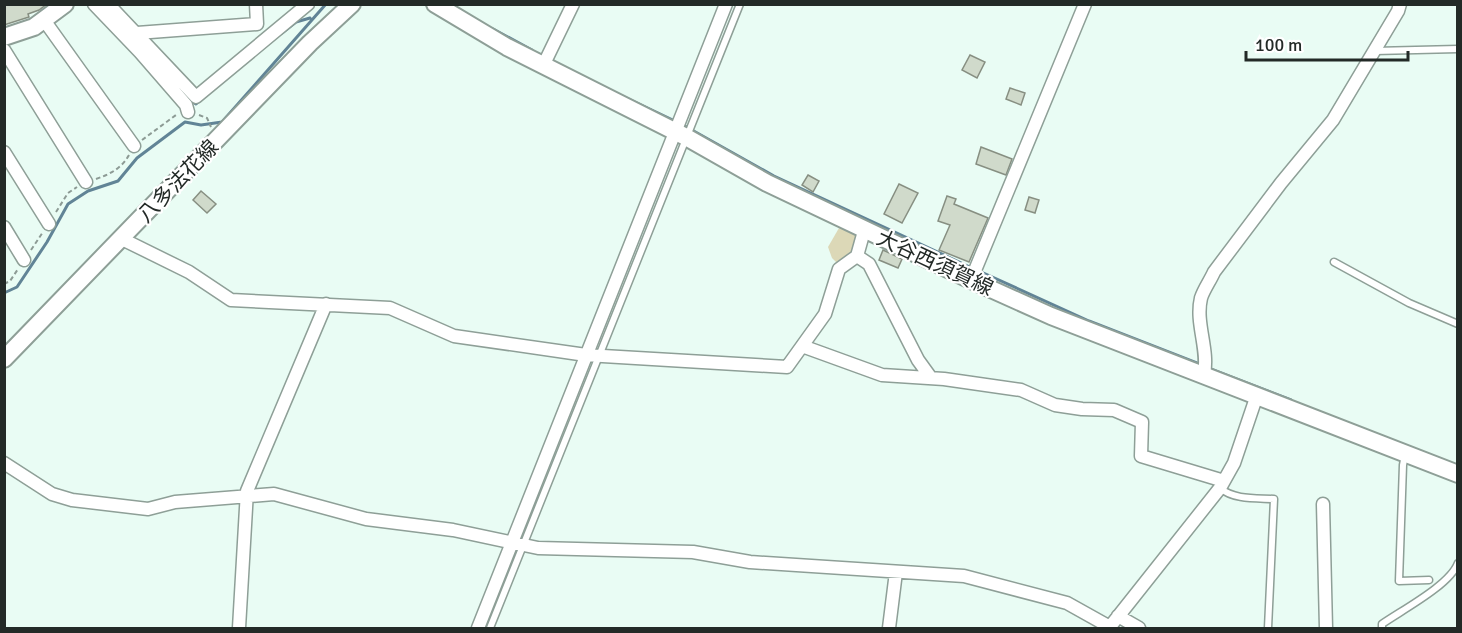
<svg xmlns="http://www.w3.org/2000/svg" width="1462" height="633" font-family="Signika,'Noto Sans JP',sans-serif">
  <rect width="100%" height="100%" fill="#e9fcf4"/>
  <path fill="#dcd8b7" d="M839 228 857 234 859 244 840 266 832 258 828 247Z"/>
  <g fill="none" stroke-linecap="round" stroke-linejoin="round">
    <path stroke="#618496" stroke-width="3" d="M493 29 532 50
      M282 33 296 22 310 18
      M618 94 677 122
      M189 99 196 104 200 100
      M683 125 774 176 972 268
      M979 271 1089 321 1202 365
      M4 293 17 287 47 242 68 204 88 191 118 181 137 158 185 122 201 125 222 122 326 4
      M1208 368 1291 400
      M519 540 539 491
      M484 628 517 547"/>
  </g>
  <path fill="#d0dacb" stroke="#878f82" stroke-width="1.5" d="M4 4H47L39 10 28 14 29 17 4 25Z
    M970 55 985 62 977 78 962 70Z
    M1010 88 1025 93 1021 105 1006 99Z
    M981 147 1012 159 1006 175 976 164Z
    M808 175 819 181 813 192 802 185Z
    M899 184 918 193 902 223 884 214Z
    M201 191 216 204 207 213 193 200Z
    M947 196 956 199 954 204 988 218 969 262 939 250 950 225 938 221Z
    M1029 197 1039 200 1035 213 1025 210Z
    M883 250 902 259 898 268 879 260Z"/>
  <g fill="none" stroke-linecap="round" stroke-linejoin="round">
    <defs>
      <path id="lane" d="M1374 51 1458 49
        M1334 262 1409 303 1458 324
        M1405 455 1403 465 1399 581 1429 580
        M1220 488C1234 500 1256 498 1274 499L1268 628
        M490 628 740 4
        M1382 628V624C1402 610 1450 585 1458 563"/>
      <path id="street" d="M94 4 140 52 186 105 188 112
        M108 4 196 97 308 4
        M44 20 134 146
        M137 33 257 24 256 4
        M4 50 86 182
        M543 66 573 4
        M4 152 49 224
        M4 227 24 260
        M122 239 189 272 231 300 390 308 454 336 586 355 787 367 825 314 839 269 857 256 864 231
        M857 256 869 264 918 360 931 378
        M971 280 1085 4
        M802 346 882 375 944 379 1021 390 1055 405 1082 409 1114 410 1142 422 1141 456 1224 481
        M1204 374C1209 349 1195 323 1201 298 1204 289 1210 281 1214 272L1281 183 1333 120 1398 11 1400 4
        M4 463 52 494 72 500 148 509 175 502 274 494 366 519 453 530 538 548 693 552 750 562 964 576 1067 603 1110 627
        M1323 504 1326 628
        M1118 616 1139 628
        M239 628 247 491 326 304
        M478 628 726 4
        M889 628 896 572
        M1109 628 1220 488 1234 463 1257 395"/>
      <path id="secondary" d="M435 4 507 47 686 137 767 183 971 280 1051 316 1458 474
        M4 37 34 27 65 4
        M4 359 310 43 352 4"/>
    </defs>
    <use href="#lane" stroke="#8e9f97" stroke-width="9"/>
    <use href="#street" stroke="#8e9f97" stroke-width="15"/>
    <use href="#secondary" stroke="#8e9f97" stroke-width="20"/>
    <path stroke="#8d9b95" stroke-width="2" stroke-dasharray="4.5 3" stroke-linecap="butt" d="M199 115 207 118 211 127
      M142 140 176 115
      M96 179C110 174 121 169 129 155
      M56 212 68 193 77 187
      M31 250 43 232
      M4 284 10 281 18 269"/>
    <use href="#lane" stroke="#fff" stroke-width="6"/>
    <use href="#street" stroke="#fff" stroke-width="12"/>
    <use href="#secondary" stroke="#fff" stroke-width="16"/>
  </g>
  <g text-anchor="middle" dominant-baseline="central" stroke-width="4.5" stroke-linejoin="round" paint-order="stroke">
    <g font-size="21" fill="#232a27" stroke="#fff">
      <text transform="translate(178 181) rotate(-46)">八多法花線</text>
      <text transform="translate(935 263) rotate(25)">大谷西須賀線</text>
    </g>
  </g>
  <rect width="1462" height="633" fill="none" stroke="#232a27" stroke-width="12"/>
  <path d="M1246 51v9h162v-9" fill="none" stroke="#232a27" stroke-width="3"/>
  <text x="1255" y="51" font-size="18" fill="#232a27" stroke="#ffffff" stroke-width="4.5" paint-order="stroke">100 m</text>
</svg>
